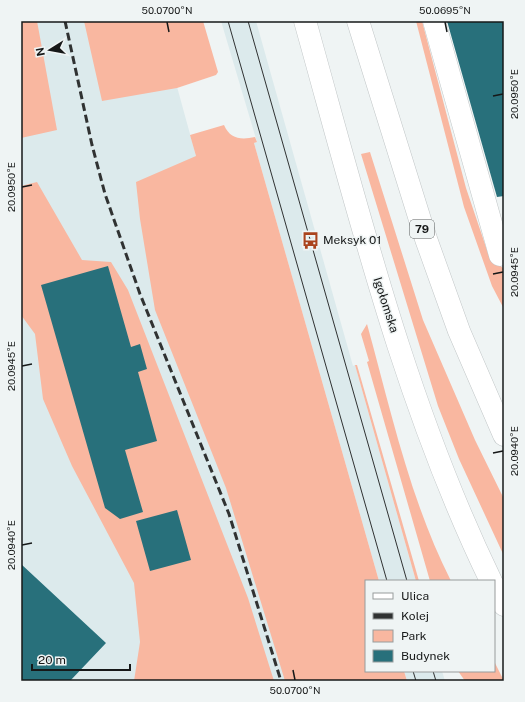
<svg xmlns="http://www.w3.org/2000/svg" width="525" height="702" font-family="'Public Sans',sans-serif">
  <rect width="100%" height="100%" fill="#eff4f4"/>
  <path fill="#dceaec" d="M21 21H159L196 156 366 681H21Z
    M221 21H256L353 366 355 365 416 581H379L254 143 257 142Z
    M404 671H442L445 681H407Z"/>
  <path fill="#f9b7a0" d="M21 21H37L57 130 21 138Z
    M84 21H203L218 72 216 75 177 88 102 101Z
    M416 21H422L466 188 489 256 504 269V309L492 286 464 207Z
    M224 125C230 139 241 140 255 137L257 142 254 143 379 581H366V671H404L407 681H285L226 488 155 310 140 219 136 182 196 156 190 135Z
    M370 152 423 320 475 440 504 499V556L459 459 438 406 361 154Z
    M37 182 82 260 111 262 128 290 248 598 274 681H134L140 642 134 583 72 466 43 399 35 334 21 315V186Z
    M367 324C391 411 410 500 451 581H430L367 362 369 361 361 334Z
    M355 365H357L419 581H416Z
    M494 661 504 681H465L458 671H494Z"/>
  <path fill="#28707b" d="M447 21H504V196L497 197Z
    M108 266 131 347 140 344 147 369 138 372 157 441 125 450 143 512 120 519 105 508 41 285Z
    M177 510 191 560 150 571 136 521Z
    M21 564 106 643 70 681H21Z"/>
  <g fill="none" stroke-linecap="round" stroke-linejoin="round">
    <defs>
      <path id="minor" d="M434 21 500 255"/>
      <path id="major" d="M305 21C358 210 405 404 491 581
        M358 21 426 239 459 331 504 435
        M494 586 504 605"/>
    </defs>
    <use href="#minor" stroke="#c2c7c8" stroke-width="23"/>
    <use href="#major" stroke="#c2c7c8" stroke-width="23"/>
    <use href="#minor" stroke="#fff" stroke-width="22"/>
    <use href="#major" stroke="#fff" stroke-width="22"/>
    <path stroke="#303232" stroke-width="1" d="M228 21 387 581
      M248 21 407 581
      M413 671 416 681
      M433 671 436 681"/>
    <path stroke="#303232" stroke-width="3" stroke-dasharray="8 4" stroke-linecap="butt" d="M65 21 92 145 105 194 140 294 229 514 281 681"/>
  </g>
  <path fill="none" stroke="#161818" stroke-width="1.5" d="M167 22 169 32M445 22 447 32M493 96 503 94M22 187 32 185M493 274 503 272M22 366 32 364M493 453 503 451M22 545 32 543M293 670 295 680"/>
  <defs>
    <symbol id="bus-bare" viewBox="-9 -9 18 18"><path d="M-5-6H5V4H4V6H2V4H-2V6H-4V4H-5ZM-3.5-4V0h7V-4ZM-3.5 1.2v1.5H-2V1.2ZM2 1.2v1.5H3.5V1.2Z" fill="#aa431d" stroke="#eff4f4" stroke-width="2.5" paint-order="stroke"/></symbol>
  </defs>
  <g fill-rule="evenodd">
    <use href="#bus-bare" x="298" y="228" width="25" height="25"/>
  </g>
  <g text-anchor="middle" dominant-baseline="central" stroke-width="3" stroke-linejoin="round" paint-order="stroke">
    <rect fill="#eff4f4" stroke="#575a5a" stroke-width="1" x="410" y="220" width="24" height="18" rx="3"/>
    <g font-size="11" font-weight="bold" fill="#161818">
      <text x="422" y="229">79</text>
    </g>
    <g font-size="12" fill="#161818" stroke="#eff4f4" text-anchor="start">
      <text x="323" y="240">Meksyk 01</text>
    </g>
    <g font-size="12" fill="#161818" stroke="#eff4f4">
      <text transform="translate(386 305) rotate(72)">Igołomska</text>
    </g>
  </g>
  <rect width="525" height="702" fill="none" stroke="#eff4f4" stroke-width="44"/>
  <rect x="365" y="580" width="130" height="92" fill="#eff4f4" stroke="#989c9c"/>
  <rect x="373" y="593" width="20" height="6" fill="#ffffff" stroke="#989c9c"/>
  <text x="401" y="600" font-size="12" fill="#161818">Ulica</text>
  <rect x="373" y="613" width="20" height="6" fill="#303232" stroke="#989c9c"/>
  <text x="401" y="620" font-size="12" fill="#161818">Kolej</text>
  <rect x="373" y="630" width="20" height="12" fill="#f9b7a0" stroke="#989c9c"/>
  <text x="401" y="640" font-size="12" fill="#161818">Park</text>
  <rect x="373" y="650" width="20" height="12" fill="#28707b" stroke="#989c9c"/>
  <text x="401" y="660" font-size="12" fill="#161818">Budynek</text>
  <g transform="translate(50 50) rotate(259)" stroke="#eff4f4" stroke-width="3" paint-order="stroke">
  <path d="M0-3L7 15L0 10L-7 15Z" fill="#161818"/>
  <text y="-6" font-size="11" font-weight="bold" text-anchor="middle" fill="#161818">N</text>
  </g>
  <path d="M32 664v6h98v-6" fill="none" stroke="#161818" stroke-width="2"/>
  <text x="38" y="664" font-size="12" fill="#161818" stroke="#eff4f4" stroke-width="3" paint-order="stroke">20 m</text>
  <rect x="22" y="22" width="481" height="658" fill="none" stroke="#161818" stroke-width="1.5"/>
  <g font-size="10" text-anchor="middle" fill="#161818">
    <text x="167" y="14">50.0700°N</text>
    <text x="445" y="14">50.0695°N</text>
    <text transform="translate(514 94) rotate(-90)" y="4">20.0950°E</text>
    <text transform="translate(11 187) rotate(-90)" y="4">20.0950°E</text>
    <text transform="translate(514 272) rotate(-90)" y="4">20.0945°E</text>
    <text transform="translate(11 366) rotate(-90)" y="4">20.0945°E</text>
    <text transform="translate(514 451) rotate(-90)" y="4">20.0940°E</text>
    <text transform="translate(11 545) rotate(-90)" y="4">20.0940°E</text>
    <text x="295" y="694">50.0700°N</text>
  </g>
</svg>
